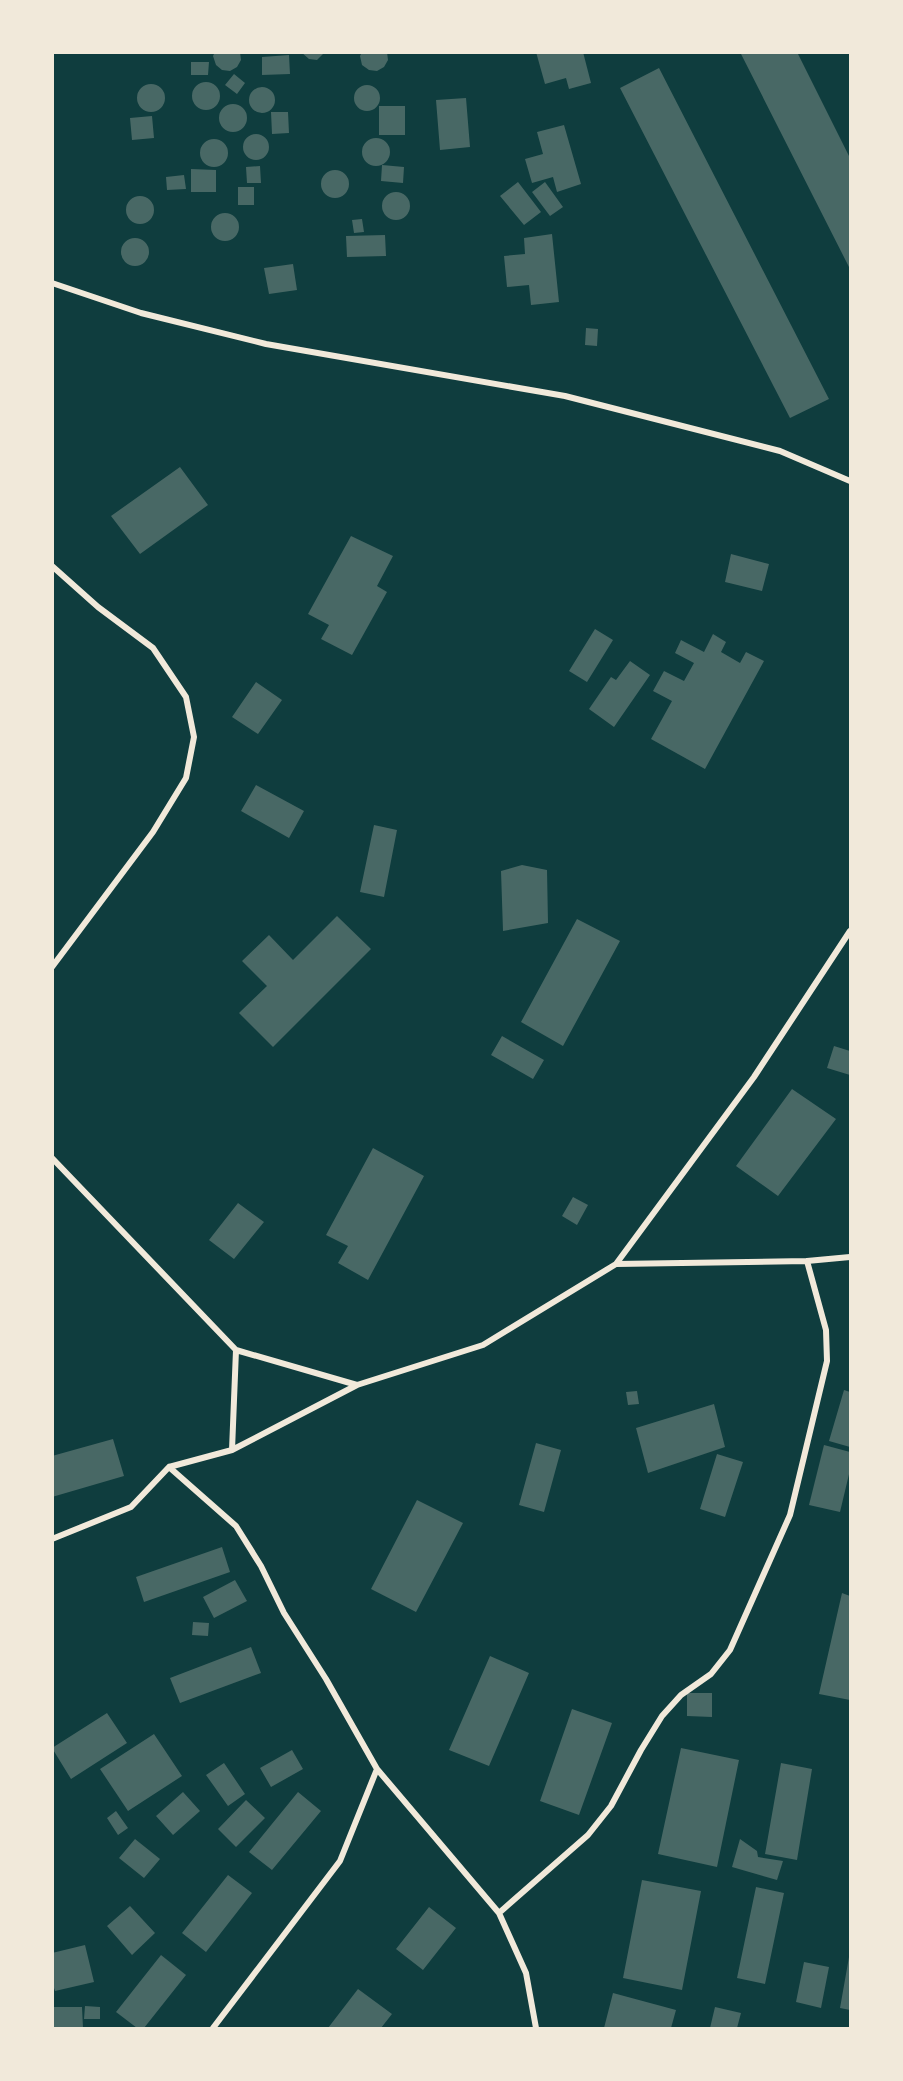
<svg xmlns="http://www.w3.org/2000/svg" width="903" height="2081" font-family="Inter,sans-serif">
  <rect width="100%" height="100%" fill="#0f3d3e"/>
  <path fill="#486865" d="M215 52H240L241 60 237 67 230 71 222 70 216 65 213 56Z
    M301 52H325L317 60 309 59Z
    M362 52H387L388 60 384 67 377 71 369 70 362 65 360 56Z
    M536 52H583L591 83 569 89 566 78 545 84Z
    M740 52H797L850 158V269Z
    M289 55 290 74 262 75V57Z
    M191 62H209L208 75H191Z
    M659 68 829 399 790 418 620 88Z
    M234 74 245 83 237 94 225 85Z
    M192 96a14 14 0 1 1 28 0a14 14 0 1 1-28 0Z
    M137 98a14 14 0 1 1 28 0a14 14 0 1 1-28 0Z
    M354 98a13 13 0 1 1 26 0a13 13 0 1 1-26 0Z
    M249 100a13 13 0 1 1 26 0a13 13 0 1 1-26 0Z
    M466 98 470 147 440 150 436 100Z
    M219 118a14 14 0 1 1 28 0a14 14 0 1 1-28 0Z
    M379 106H405V135H379Z
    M271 112H288L289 133 272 134Z
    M152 116 154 138 132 140 130 118Z
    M564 125 581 184 557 192 553 177 532 183 525 159 543 154 537 132Z
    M243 147a13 13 0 1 1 26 0a13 13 0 1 1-26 0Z
    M362 152a14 14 0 1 1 28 0a14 14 0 1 1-28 0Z
    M200 153a14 14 0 1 1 28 0a14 14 0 1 1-28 0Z
    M382 165 404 167 403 183 381 181Z
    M260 166 261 183H247L246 167Z
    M191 169 216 170V192H191Z
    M321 184a14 14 0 1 1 28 0a14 14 0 1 1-28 0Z
    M184 175 186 189 167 190 166 177Z
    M518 182 541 212 524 225 500 196Z
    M545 182 563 207 550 216 532 192Z
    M238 187H254V205H238Z
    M382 206a14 14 0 1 1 28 0a14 14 0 1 1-28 0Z
    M126 210a14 14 0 1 1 28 0a14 14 0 1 1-28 0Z
    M211 227a14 14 0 1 1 28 0a14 14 0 1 1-28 0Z
    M362 219 364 232 354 233 352 220Z
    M552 234 559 302 531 305 529 285 507 287 504 256 525 254 524 238Z
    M385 235 386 256 347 257 346 236Z
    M121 252a14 14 0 1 1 28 0a14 14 0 1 1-28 0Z
    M293 264 297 290 269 294 264 268Z
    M586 328 598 329 597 346 585 345Z
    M180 467 208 505 140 554 111 516Z
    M351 536 393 556 377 586 387 592 352 655 321 639 329 625 308 614Z
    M731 554 769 564 762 591 725 582Z
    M595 629 613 640 587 682 569 671Z
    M713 634 726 642 721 652 740 663 746 652 764 661 705 769 651 739 672 701 653 691 664 671 684 681 694 663 675 653 681 640 704 652Z
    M630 661 650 675 614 727 589 709 611 677 616 680Z
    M256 682 282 700 258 734 232 717Z
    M256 785 304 811 289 838 241 811Z
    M374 825 397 830 384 897 360 892Z
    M522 865 547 870 548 923 503 931 501 871Z
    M337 916 371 949 273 1047 239 1013 267 986 242 961 269 935 293 960Z
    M577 919 620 941 563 1046 521 1022Z
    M502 1036 544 1060 533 1079 491 1055Z
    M834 1046 850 1051V1075L827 1068Z
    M792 1089 836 1119 778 1196 736 1166Z
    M373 1148 424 1176 368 1280 338 1263 348 1246 326 1235Z
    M573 1197 588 1205 577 1225 562 1216Z
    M238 1203 264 1222 234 1259 209 1240Z
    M844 1390 850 1392V1447L829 1441Z
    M637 1391 639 1404 628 1405 626 1392Z
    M714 1404 725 1447 648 1473 636 1428Z
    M113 1439 124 1476 52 1497V1456Z
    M536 1443 561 1450 544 1512 519 1505Z
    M824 1445 850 1452V1470L840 1512 809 1505Z
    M717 1454 743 1462 725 1517 700 1509Z
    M417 1500 463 1523 416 1612 371 1589Z
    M222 1547 230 1572 144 1602 136 1577Z
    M235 1580 247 1601 214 1618 203 1597Z
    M842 1593 850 1596V1700L819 1694Z
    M193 1622 209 1623 208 1636 192 1635Z
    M251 1647 261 1673 180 1703 170 1678Z
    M490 1656 529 1673 489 1766 449 1750Z
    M687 1693H712V1717L687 1716Z
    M572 1709 612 1723 579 1815 540 1801Z
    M107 1713 127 1743 71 1779 52 1748Z
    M154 1734 182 1776 128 1811 100 1769Z
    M681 1748 739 1760 717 1867 658 1854Z
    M292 1750 303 1769 271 1787 260 1768Z
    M224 1763 245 1794 228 1806 206 1775Z
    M781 1763 812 1769 797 1860 765 1854Z
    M183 1792 200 1811 173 1835 156 1816Z
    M298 1792 321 1811 272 1870 249 1852Z
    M246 1800 265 1818 236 1847 218 1829Z
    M116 1811 128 1828 118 1835 107 1818Z
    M135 1839 160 1859 144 1878 119 1858Z
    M740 1839 757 1851 758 1857 783 1861 777 1880 732 1867Z
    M228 1875 252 1893 206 1952 182 1933Z
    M642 1880 701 1891 682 1990 623 1978Z
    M756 1887 784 1893 765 1984 737 1978Z
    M130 1906 155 1933 132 1955 107 1926Z
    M429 1907 456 1928 423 1970 396 1949Z
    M85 1945 94 1982 55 1991 52 1982V1953Z
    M161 1955 186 1975 144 2028H137L116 2012Z
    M849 1957H850V2010L840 2008Z
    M804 1962 829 1967 821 2008 796 2002Z
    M358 1989 392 2014 381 2028H328Z
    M613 1993 676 2010 671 2028H604Z
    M85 2006 100 2007V2019H84Z
    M52 2007H82L83 2028H52Z
    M715 2007 741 2013 737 2028H710Z"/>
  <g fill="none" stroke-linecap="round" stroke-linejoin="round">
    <path stroke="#f1e9da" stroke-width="6" d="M52 283 141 313 266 344 565 396 780 451 850 481
      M52 566 98 607 153 648 186 697 194 737 186 778 153 832 52 967
      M52 1158 236 1350 232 1450
      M616 1264 754 1077 850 931
      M236 1350 357 1385
      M169 1467 236 1526 261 1566 284 1613 326 1679 377 1769 340 1861 213 2028
      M52 1539 131 1507 169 1467 232 1450 357 1385 483 1345 616 1264 807 1261 850 1257
      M377 1769 499 1913
      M536 2028 526 1973 499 1913 588 1835 611 1806 641 1750 662 1716 681 1695 711 1674 730 1650 790 1515 827 1361 826 1330 807 1261"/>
  </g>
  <rect width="903" height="2081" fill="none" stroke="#f1e9da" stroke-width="108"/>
</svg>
